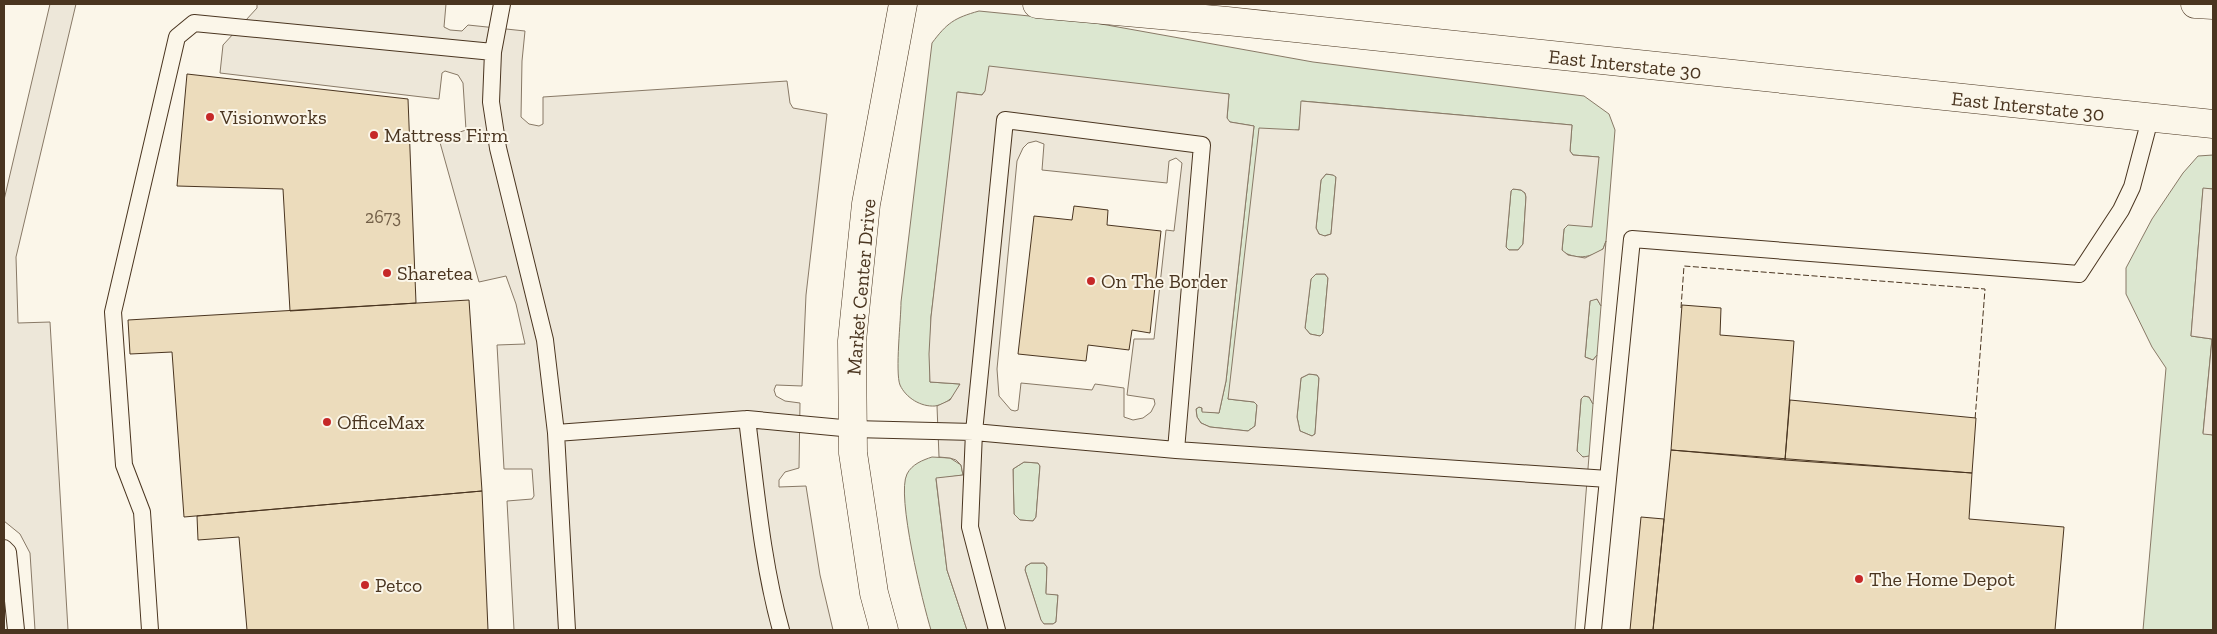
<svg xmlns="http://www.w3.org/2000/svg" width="2217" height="634" font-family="'Zilla Slab',serif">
  <rect width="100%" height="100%" fill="#fbf6e9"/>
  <path fill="#dce7d0" stroke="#887966" d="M979 11 1090 22 1313 62 1584 96 1609 114 1615 130 1606 241 1603 249C1590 258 1576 260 1562 251L1564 229 1568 225 1599 157 1573 155 1570 151 1572 125 1302 101 1299 130H1295L1228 399 1254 402 1257 405 1255 426 1248 431 1210 427 1201 423 1197 417 1196 409 1199 407 1202 408V411L1219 413 1226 381 1254 126 1230 122 1227 119 1229 94 985 91 982 95 958 92 931 317 930 382 960 384C956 395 948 404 935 406 921 407 906 398 900 385 895 372 901 319 901 302L932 43C947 23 954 18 979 11Z
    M2213 155V189H2203L2191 336 2212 339 2203 433 2213 435V630H2143L2166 368 2152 347 2126 294V268L2152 219 2183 173 2198 156Z
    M1326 174 1334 175 1336 177 1331 234 1324 236 1319 234 1316 228 1321 180Z
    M1513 189 1521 190 1525 193 1526 197 1523 244 1518 250H1509L1506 247 1511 191Z
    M1316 274H1325L1328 278 1323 333 1320 336 1310 334 1305 328 1311 278Z
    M1593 299H1597L1601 306 1597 355 1593 360 1585 357 1590 301Z
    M1309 374 1317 375 1319 378 1315 434 1312 436 1300 431 1297 417 1301 378Z
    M1584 396 1589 397 1593 404 1589 456 1586 458 1579 455 1577 451 1581 399Z
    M932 457 950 458 961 465 963 475 936 479 947 570 967 630H931C923 604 896 495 907 474 912 464 923 460 932 457Z
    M1024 462 1038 463 1040 466 1036 517 1033 521 1020 520 1014 514 1013 469Z
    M1031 563H1044L1047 567 1046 593 1058 595 1056 622 1053 624H1044L1041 621 1025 570 1026 566Z"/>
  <path fill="#ede7d9" stroke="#887966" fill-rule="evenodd" d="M50 4H76L16 257 18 323 50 322 68 630H35L30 553 20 534 4 521V200Z
    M257 4H446L444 27 450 30 462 31 468 25 525 31 522 61 521 117 529 124 539 126 543 124V97L787 81 790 103 793 108 827 114 806 295 802 386 776 385 774 390 776 396 785 401 800 403 799 468 785 472 779 480V487L806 486 820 575 833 630H514L507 501 532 499 534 496 532 469H504L497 345 525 344 516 304 506 276 479 282 439 139 466 130 463 83 458 75 445 71 442 73 439 99 220 73 223 45 257 8Z
    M989 66 1229 94 1227 118 1230 122 1254 126 1226 381 1219 413 1202 412V408L1199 407 1196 409 1197 417 1201 423 1210 427 1248 431 1255 426 1257 405 1254 402 1228 399 1259 128 1299 130 1301 101 1572 125 1570 151 1573 155 1599 157 1592 227 1568 225 1564 229 1562 250 1568 255 1585 258 1603 249 1606 241 1601 306 1597 299 1590 301 1585 357 1593 360 1597 355 1593 404 1589 397 1584 396 1581 399 1577 451 1583 457 1589 456 1575 630H967L947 570 936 478 963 475 961 465 956 460 950 458 939 457 937 406 950 400 960 384 930 382 929 354 931 317 957 92 982 95 985 91ZM1036 141 1044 144 1042 170 1167 183 1169 161 1176 158 1182 163 1174 231 1166 230 1154 339H1134L1127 395 1154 399 1155 404 1151 412 1143 418 1133 420 1124 417V388L1095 384 1092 390 1021 383 1018 410 1015 411 1011 410 999 396 997 369 1017 161 1023 148 1028 143ZM1326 174 1333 175 1336 177 1331 234 1325 236 1319 234 1316 228 1321 180ZM1513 189 1521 190 1525 193 1526 197 1523 244 1518 250H1509L1506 247 1511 191ZM1316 274H1325L1328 278 1323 333 1320 336 1310 334 1305 328 1311 279ZM1309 374 1317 375 1319 378 1315 434 1312 436 1300 431 1297 417 1301 378ZM1024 462 1038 463 1040 466 1036 517 1033 521 1020 520 1014 514 1013 469ZM1031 563H1044L1047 567 1046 594 1058 595 1056 622 1053 624H1044L1041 620 1025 570 1026 566Z
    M2203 188 2213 189V435L2203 434 2212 339 2191 336Z"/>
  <path fill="#ecdcbc" stroke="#4a3520" d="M187 74 408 99 416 303 290 311 283 189 177 186Z
    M1074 206 1108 210 1107 225 1161 231 1150 333 1132 330 1129 350 1088 345 1086 361 1018 354 1034 216 1072 220Z
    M469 300 482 491 184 517 172 352 130 354 128 320Z
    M1682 305 1721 308 1720 335 1794 341 1785 460 1671 450Z
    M1790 400 1976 418 1972 473 1785 460Z
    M1671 450 1972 473 1969 519 2064 527 2055 630H1653Z
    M482 491 488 630H247L239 537 198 540 197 516Z
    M1641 517 1664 519 1653 630H1630Z"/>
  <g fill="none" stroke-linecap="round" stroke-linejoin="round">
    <defs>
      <path id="service" d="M502 4 493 52 491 102 498 148 545 340 556 433 567 630
        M747 419C756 489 762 562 781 630
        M556 433 747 419 853 429 974 432 1176 450 1608 479 1632 239 2079 274 2121 210 2132 187 2150 119
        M4 548 8 552 16 630
        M150 630 142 512 124 465 113 312 177 37 194 23 493 52
        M997 630 970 527 974 432 1005 120 1202 145 1176 450
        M1593 630 1608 479"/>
      <path id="tertiary" d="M884 630 874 593 853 453 852 341 866 204 903 4"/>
      <path id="secondary" d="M1037 4 1227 21 2213 124"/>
      <path id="motorway" d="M2195 4 2213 5"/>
    </defs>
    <use href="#service" stroke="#4a3520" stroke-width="18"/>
    <use href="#tertiary" stroke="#4a3520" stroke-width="29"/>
    <use href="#secondary" stroke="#4a3520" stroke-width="29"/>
    <use href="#motorway" stroke="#4a3520" stroke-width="29"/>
    <use href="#service" stroke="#fbf6e9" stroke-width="16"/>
    <use href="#tertiary" stroke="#fbf6e9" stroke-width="28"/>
    <use href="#secondary" stroke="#fbf6e9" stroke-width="28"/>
    <use href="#motorway" stroke="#fbf6e9" stroke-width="28"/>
    <path stroke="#4a3520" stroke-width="1" stroke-dasharray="6 2.5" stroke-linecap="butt" d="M1681 308 1684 266 1985 289 1975 420"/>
  </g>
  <g fill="#c62828" stroke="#fbf6e9" stroke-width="2">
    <circle cx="210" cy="117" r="5"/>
    <circle cx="374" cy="135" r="5"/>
    <circle cx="387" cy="273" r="5"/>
    <circle cx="1091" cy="281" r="5"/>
    <circle cx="327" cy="422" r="5"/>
    <circle cx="1859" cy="579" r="5"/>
    <circle cx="365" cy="585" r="5"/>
  </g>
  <g text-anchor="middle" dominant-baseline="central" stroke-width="4" stroke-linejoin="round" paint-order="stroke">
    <g font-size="18" fill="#725f47">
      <text x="383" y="217">2673</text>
    </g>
    <g font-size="20" fill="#4a3520" stroke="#fbf6e9">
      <text transform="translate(1625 64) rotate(6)">East Interstate 30</text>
      <text transform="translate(2028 106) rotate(6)">East Interstate 30</text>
      <text transform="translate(861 287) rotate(-85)">Market Center Drive</text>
    </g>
    <g font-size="20" fill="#4a3520" stroke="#fbf6e9" text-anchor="start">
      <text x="220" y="117">Visionworks</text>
      <text x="384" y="135">Mattress Firm</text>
      <text x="397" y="273">Sharetea</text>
      <text x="1101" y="281">On The Border</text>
      <text x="337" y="422">OfficeMax</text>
      <text x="1869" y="579">The Home Depot</text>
      <text x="375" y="585">Petco</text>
    </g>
  </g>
  <rect width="2217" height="634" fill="none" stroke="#4a3520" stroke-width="10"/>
</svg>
